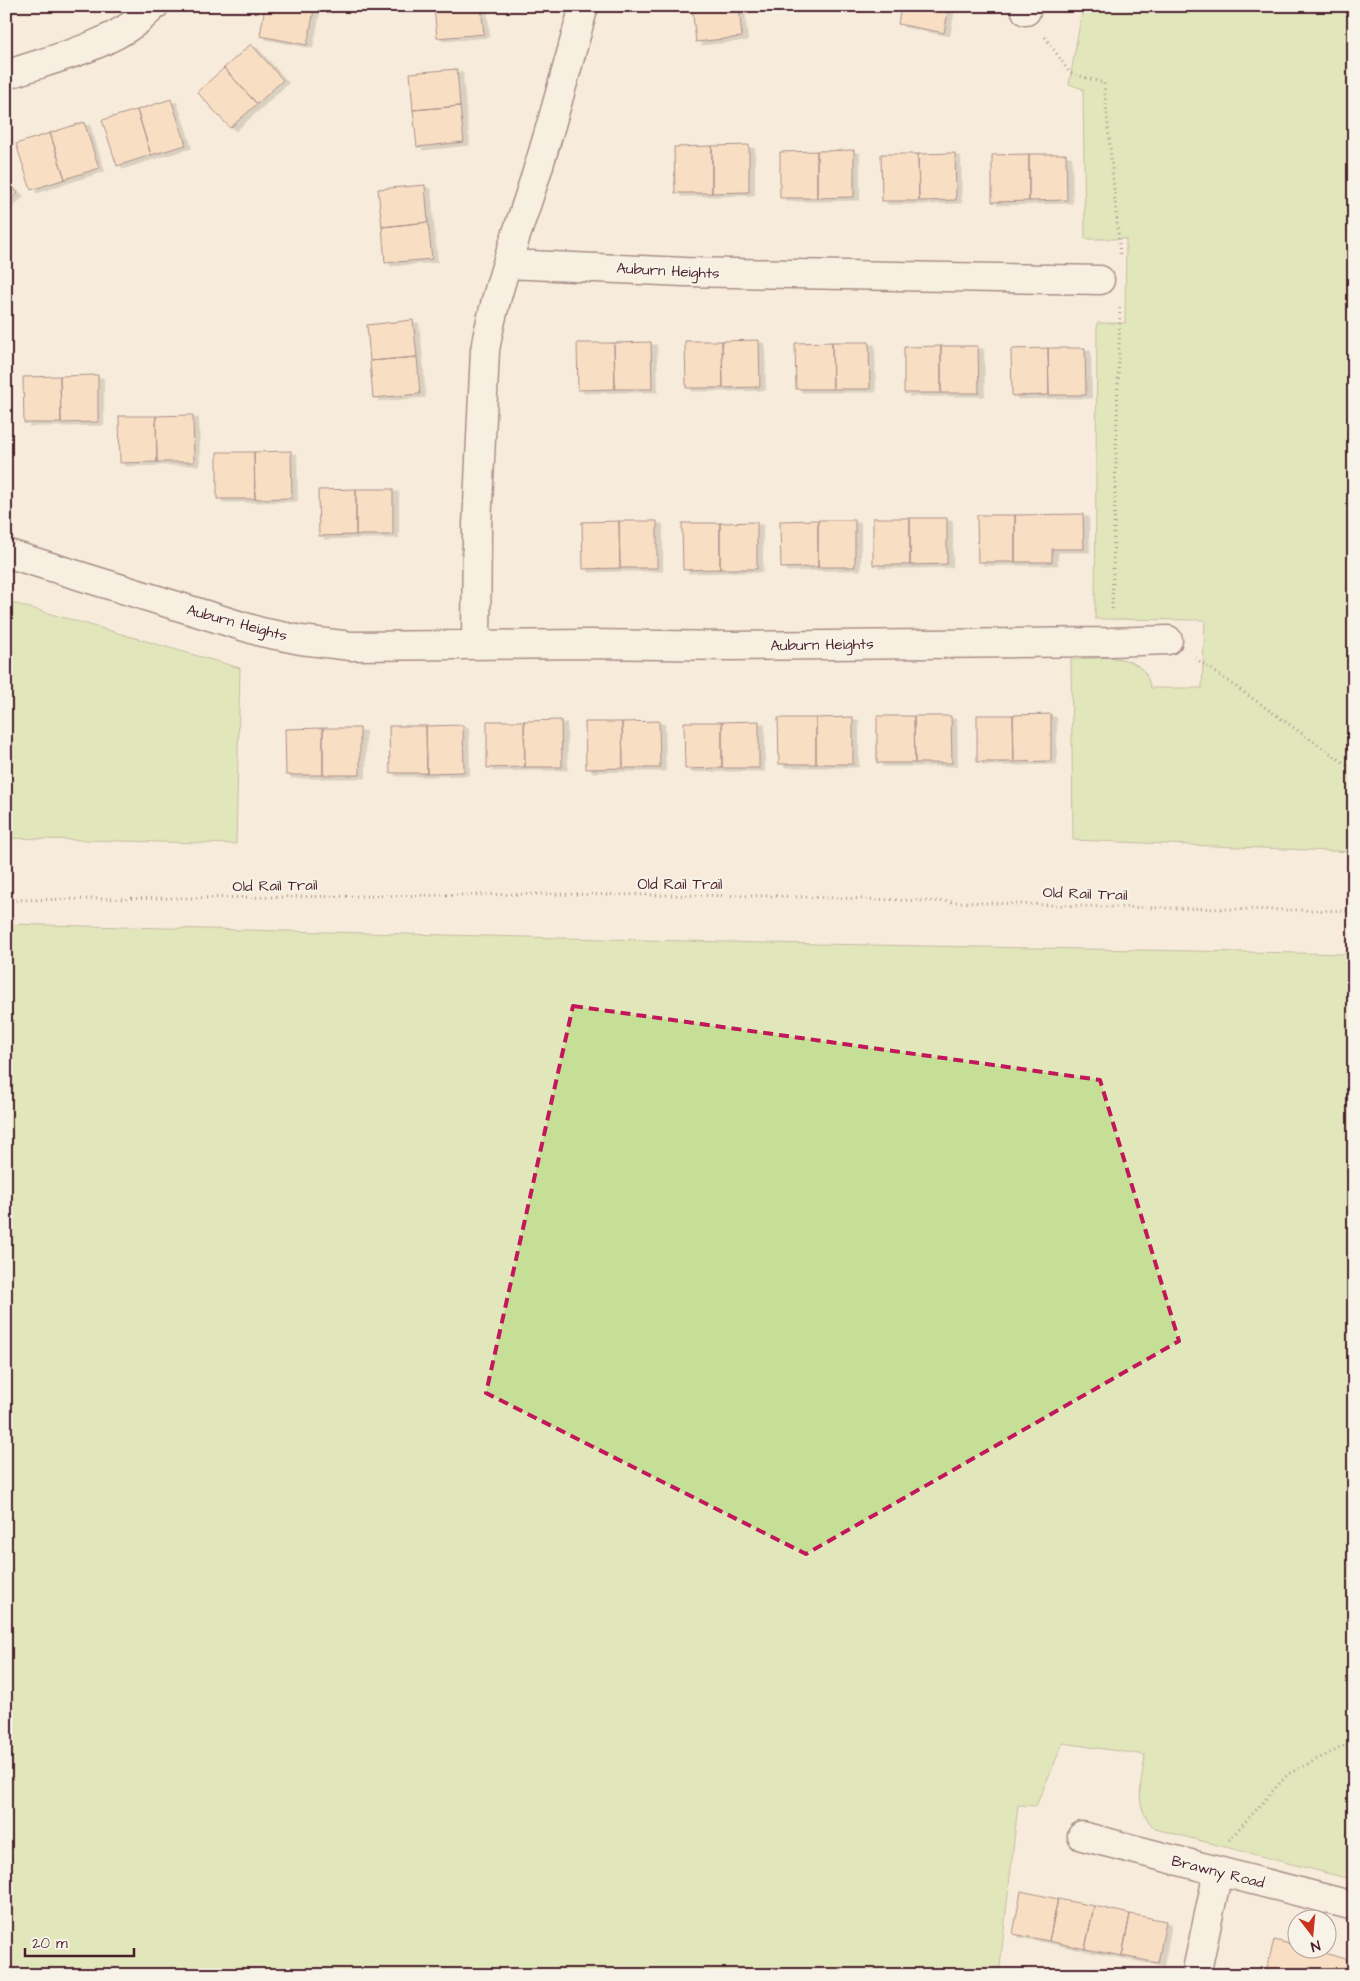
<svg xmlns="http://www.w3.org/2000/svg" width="1360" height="1981" font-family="'Architects Daughter',sans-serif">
  <defs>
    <filter id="shadow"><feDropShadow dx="5.5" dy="3" stdDeviation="0" flood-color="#0004"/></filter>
  </defs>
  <rect width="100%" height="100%" fill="#f7ecdb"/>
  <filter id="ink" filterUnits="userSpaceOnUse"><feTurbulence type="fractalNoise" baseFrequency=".02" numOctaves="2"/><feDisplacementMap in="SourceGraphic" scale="10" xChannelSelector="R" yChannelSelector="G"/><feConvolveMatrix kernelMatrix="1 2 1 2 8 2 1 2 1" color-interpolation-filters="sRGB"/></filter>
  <g filter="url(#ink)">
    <path fill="#c5df96" stroke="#887f60" d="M1083 6H1354V852L1073 840 1071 659C1095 659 1129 651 1145 673 1148 677 1149 683 1151 688H1202L1205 620 1095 619 1097 323H1125L1126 239H1085L1083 89 1069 84Z
      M6 601 240 668 236 844 6 838Z
      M6 924 766 943 1354 954V1880L1155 1829C1132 1805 1142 1784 1145 1755L1063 1743 1036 1806 1018 1805 999 1975H6Z"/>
    <path fill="#f9cea8" stroke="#4a1f2b" filter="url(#shadow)" d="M265 6H293L314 10 307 45 260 36Z
      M293 6H314V10Z
      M434 6H481L484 34 437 38Z
      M692 6H739L742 37 696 42Z
      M901 6H949L944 33 898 24Z
      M251 44 283 80 257 104 224 68Z
      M224 68 257 104 230 128 197 92Z
      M457 69 460 106 413 110 410 73Z
      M171 99 186 145 151 155 137 110Z
      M460 106 464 142 417 147 413 110Z
      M137 110 151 155 117 166 102 120Z
      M84 122 99 168 65 179 50 133Z
      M50 133 65 179 31 190 16 144Z
      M749 145V192L712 193V146Z
      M712 146V193H675L674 147Z
      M854 150V197L817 198V151Z
      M817 151V198H780V152Z
      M955 153 956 200 919 201 918 154Z
      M881 154H918L919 201H882Z
      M1029 154H1066L1067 200 1029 201Z
      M1029 154V201L992 202V155Z
      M6 182 18 193 6 205Z
      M425 185 428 222 382 227 378 189Z
      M428 222 432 259 385 263 382 227Z
      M413 320 417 357 370 361 367 325Z
      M759 340 760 387 723 388 722 341Z
      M685 341H722L723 388H686Z
      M651 342 652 389H615L614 343Z
      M832 342H869L870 389H833Z
      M832 342 833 389H796L795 343Z
      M577 343H614L615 389 578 390Z
      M941 346H978L979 393H941Z
      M941 346V393H904V347Z
      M1048 348H1085L1086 395H1049Z
      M1048 348 1049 395 1012 396 1011 349Z
      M417 357 420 394 373 398 370 361Z
      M98 375V422L61 423 60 376Z
      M60 376 61 423H24L23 377Z
      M193 415 194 462H157L156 416Z
      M119 416H156L157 462 120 463Z
      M291 451 292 498 255 499 254 452Z
      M217 452H254L255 499H217Z
      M356 489H393V535H356Z
      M356 489V535L319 536 318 490Z
      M1083 514 1084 549H1052V562H1015V515Z
      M977 515H1015V562H978Z
      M873 518H910V565H873Z
      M910 518H947V564L910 565Z
      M818 520H855V567H818Z
      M818 520V567L781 568 780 521Z
      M619 521H657V568H620Z
      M619 521 620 568 583 569 582 522Z
      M757 522V569H720V523Z
      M682 523H720V569L683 570Z
      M1051 714V761L1014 762 1013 715Z
      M977 715H1013L1014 762H977Z
      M877 716H914L915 763H877Z
      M914 716H951L952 763H915Z
      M853 717V764H816V718Z
      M778 718H816V764H779Z
      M561 720 562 767H525L524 721Z
      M487 721H524L525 767 487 768Z
      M659 721 660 768H623L622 722Z
      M759 721V768H722V722Z
      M585 722H622L623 768 586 769Z
      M684 722H722V768L685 769Z
      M463 725 464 772 427 773 426 726Z
      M389 726H426L427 773H390Z
      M323 728H360V775H323Z
      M323 728V775H286L285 729Z
      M1021 1891 1058 1899 1049 1941 1013 1934Z
      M1058 1899 1094 1906 1085 1949 1049 1941Z
      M1094 1906 1130 1914 1122 1956 1085 1949Z
      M1130 1914 1166 1921 1158 1963 1122 1956Z
      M1274 1940 1298 1946V1948H1305L1354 1961V1975H1265Z
      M1093 1966 1127 1975H1090Z"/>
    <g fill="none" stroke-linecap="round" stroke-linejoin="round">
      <defs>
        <path id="minor" d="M1026 11 1027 6
          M6 75C48 60 100 49 136 22 143 17 148 11 154 6
          M507 264 685 272 1100 280
          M6 553 261 632 301 640 351 646 590 644 731 646 1110 642 1168 640
          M476 644 477 526 485 350C495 291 517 235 535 178 553 121 568 64 584 6
          M1082 1836 1354 1906
          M1196 1975 1218 1872"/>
      </defs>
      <use href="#minor" stroke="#4a1f2b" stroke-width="31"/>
      <path stroke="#4a1f2b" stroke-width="3" stroke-dasharray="1 4" stroke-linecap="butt" d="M1045 37 1070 73 1104 83 1120 254
        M1112 609 1120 306
        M1195 658 1354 770
        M6 900 541 894 776 896 1111 907 1354 911
        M1229 1840 1288 1774 1354 1741"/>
      <use href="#minor" stroke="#f7f3e8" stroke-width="28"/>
    </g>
  </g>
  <path d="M0 0H1360V1981H0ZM573 1006 1100 1080 1179 1341 806 1554 486 1393Z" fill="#f7ecdb" fill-opacity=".55" fill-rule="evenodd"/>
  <path fill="none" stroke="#c2185b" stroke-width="4" stroke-dasharray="10 6" stroke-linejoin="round" d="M573 1006 1100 1080 1179 1341 806 1554 486 1393Z"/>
  <g text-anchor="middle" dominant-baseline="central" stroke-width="4" stroke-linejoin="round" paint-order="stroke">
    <g font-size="15" fill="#4a1f2b" stroke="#f7f3e8">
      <text transform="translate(668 271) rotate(3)">Auburn Heights</text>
      <text transform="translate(237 623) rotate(15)">Auburn Heights</text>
      <text transform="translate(822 645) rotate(-1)">Auburn Heights</text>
      <text x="680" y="884">Old Rail Trail</text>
      <text transform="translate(275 886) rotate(-1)">Old Rail Trail</text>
      <text transform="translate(1085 894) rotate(2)">Old Rail Trail</text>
      <text transform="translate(1218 1872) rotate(14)">Brawny Road</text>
    </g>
  </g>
  <rect width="1360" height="1981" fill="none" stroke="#f7f3e8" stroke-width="25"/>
  <rect x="12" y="12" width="1335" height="1956" fill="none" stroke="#4a1f2b" stroke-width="2" filter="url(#ink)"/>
  <g transform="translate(1312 1934) rotate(164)"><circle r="24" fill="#f7f3e8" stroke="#b29e9c"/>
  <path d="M0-4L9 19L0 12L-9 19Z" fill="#c8321e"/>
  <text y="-8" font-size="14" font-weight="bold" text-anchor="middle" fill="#4a1f2b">N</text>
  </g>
  <path d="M25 1948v8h109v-8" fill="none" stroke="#4a1f2b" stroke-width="2.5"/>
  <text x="32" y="1948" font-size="15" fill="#4a1f2b" stroke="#f7f3e8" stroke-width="4" paint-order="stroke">20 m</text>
</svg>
